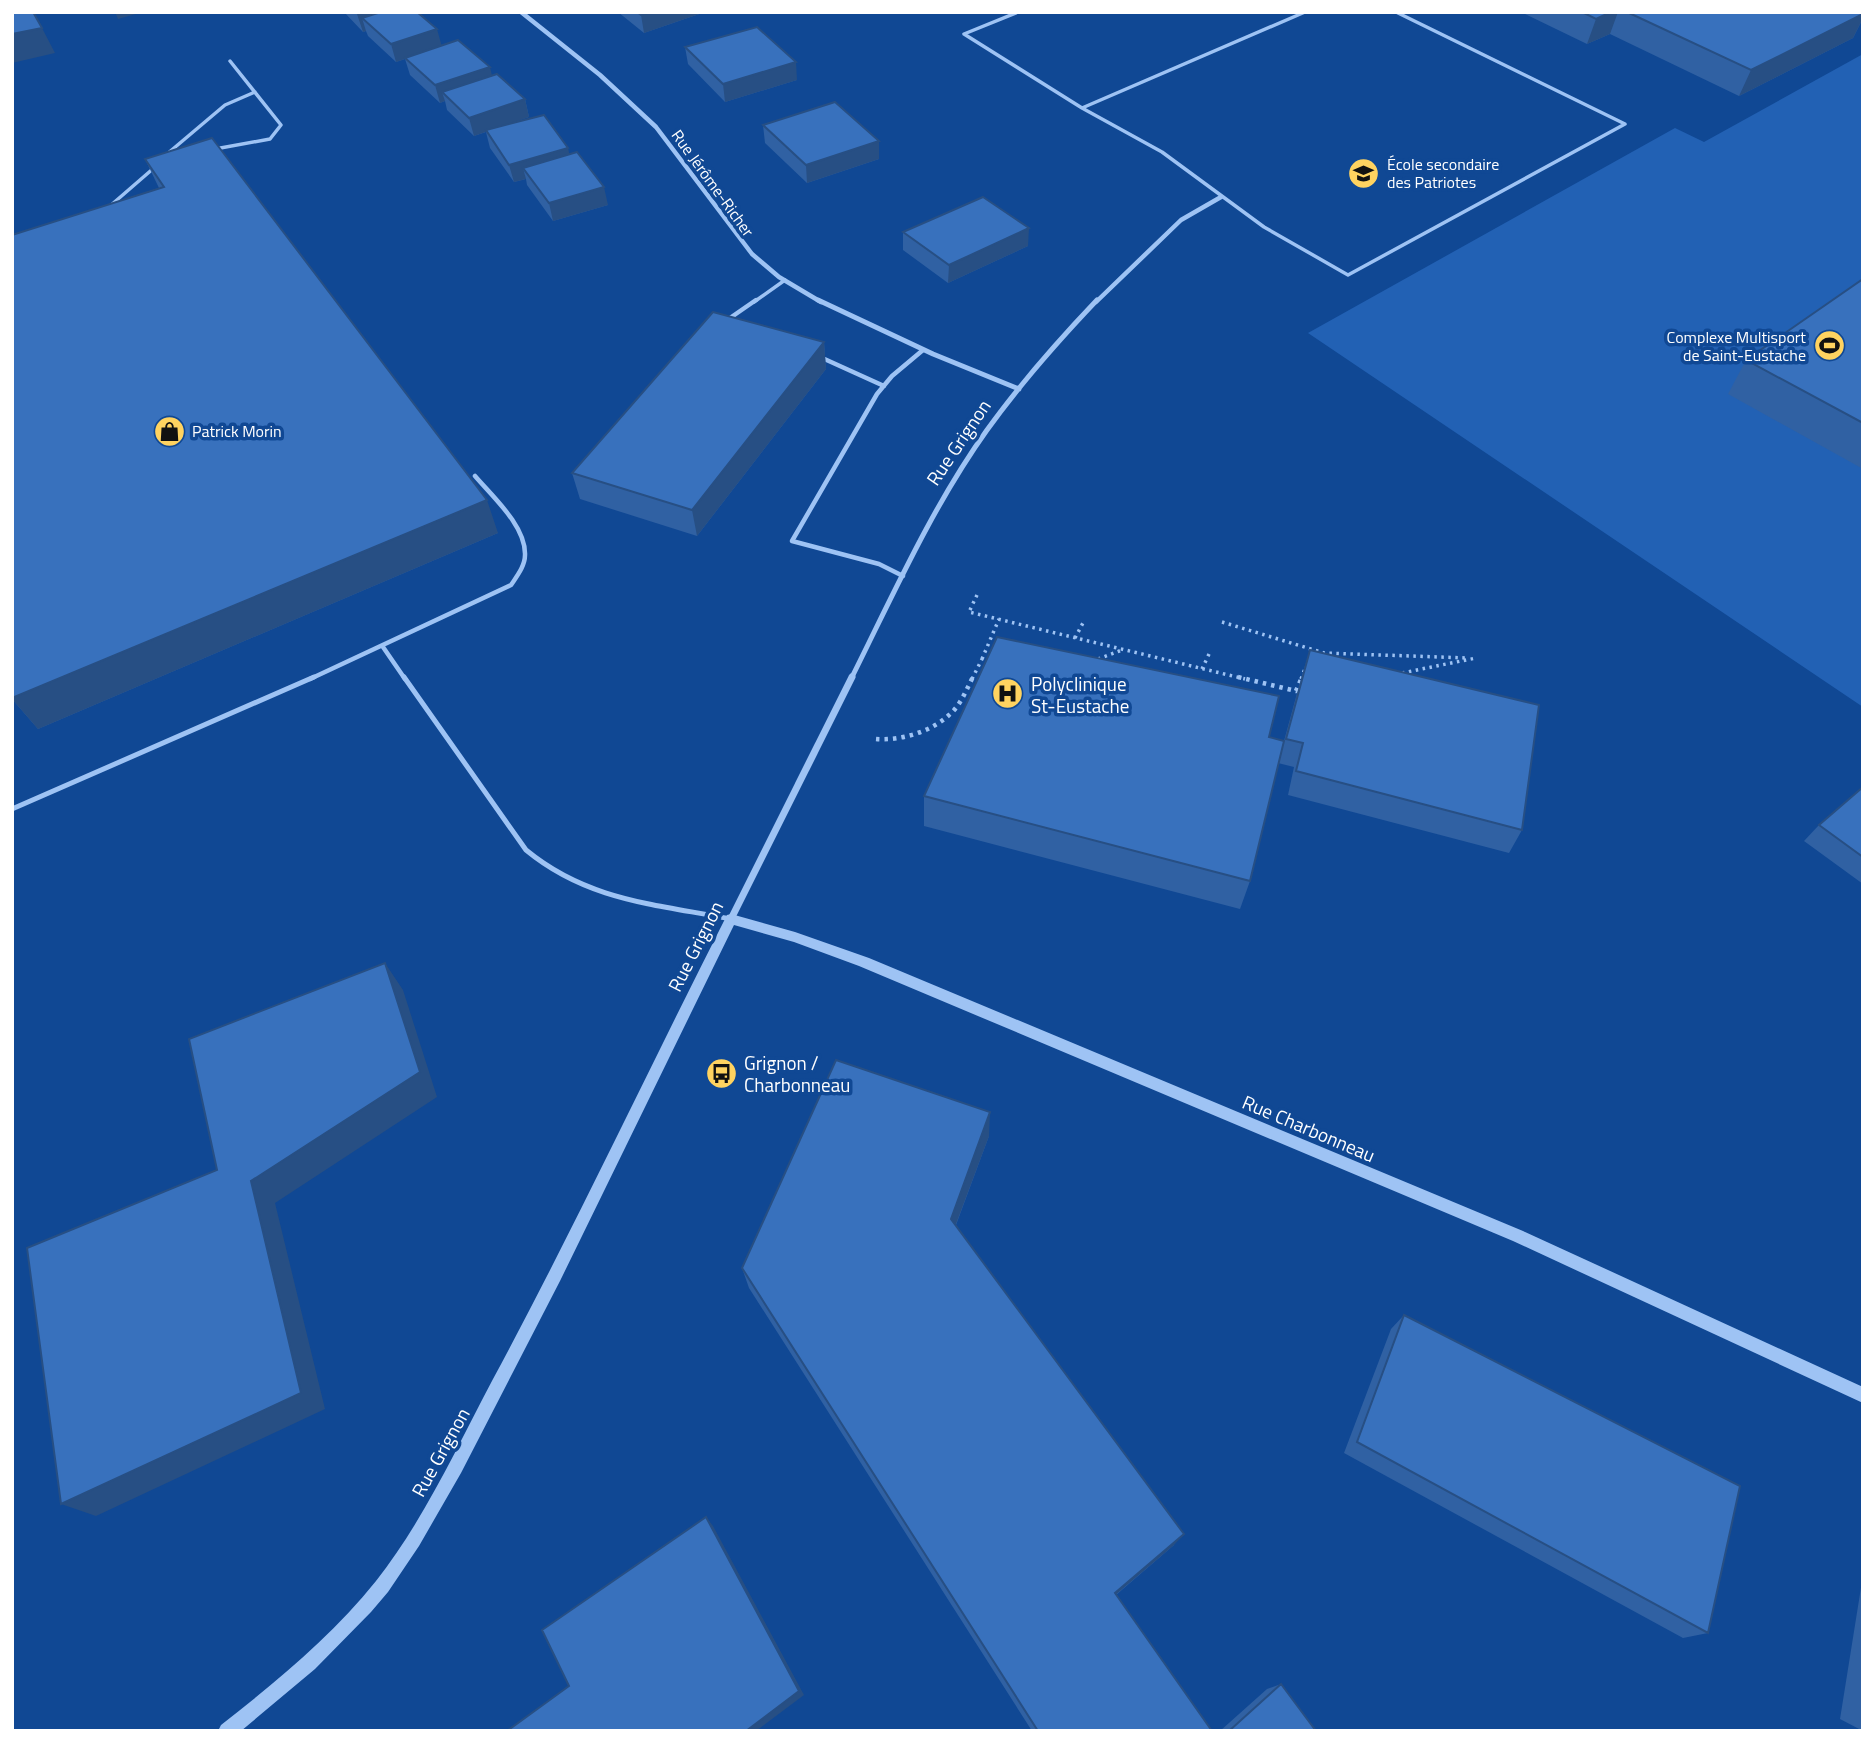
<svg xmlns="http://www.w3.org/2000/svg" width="1875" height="1743" font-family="'Titillium Web',sans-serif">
  <rect width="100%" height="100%" fill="#104894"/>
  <path fill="#2261b4" d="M1863 54V707L1308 333 1675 128 1704 142Z"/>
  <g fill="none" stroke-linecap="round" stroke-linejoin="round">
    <path stroke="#9ec3f4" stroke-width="3.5" stroke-dasharray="2.5 4.5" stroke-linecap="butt" d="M977 595 969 612 1245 679
      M1222 622 1324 653 1468 658
      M1075 638 1084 621
      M982 659 999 619
      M1098 659 1122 650
      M1202 669 1210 652
      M1402 673 1476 658
      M972 679 982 659 992 660
      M1301 679 1306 666"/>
    <path stroke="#9ec3f4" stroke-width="4.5" stroke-dasharray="3.5 5" stroke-linecap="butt" d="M1238 677 1296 691 1302 677
      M876 739C899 741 931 732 949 715 961 705 966 690 973 677"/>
    <path stroke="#9ec3f4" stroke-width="3.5" d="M1018 12 964 34 1082 108 1162 152 1264 227 1348 275 1625 124 1396 12
      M1082 108 1305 12
      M215 149 270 139 281 125 230 61
      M167 154 225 105 255 92
      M110 206 155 167
      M754 302 785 280"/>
    <path stroke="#9ec3f4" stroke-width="4.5" d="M734 320 730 318 756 300
      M820 357 884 386
      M903 576 879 564 792 541 877 394 892 376 923 350
      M383 647 405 679
      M310 679 511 585C517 576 525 566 525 555 526 526 492 496 475 476"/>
    <path stroke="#9ec3f4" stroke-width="5" d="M404 677 526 850C588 901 655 904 731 919
      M12 809 314 677"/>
    <path stroke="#9ec3f4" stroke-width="4.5" d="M521 12 600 75 656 127 752 254 779 277 821 302
      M1096 302 1181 220 1221 197"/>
    <path stroke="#9ec3f4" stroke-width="5" d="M818 300 933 354 1019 389
      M851 679C893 595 932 507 987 430 1020 384 1058 341 1097 300"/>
    <path stroke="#9ec3f4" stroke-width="7" d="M731 919 852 677"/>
    <path fill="#9ec3f4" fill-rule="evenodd" d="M731 914 795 932 869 958 1523 1231 1863 1387V1403L1513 1241 859 966 794 942 734 925 560 1281 461 1473 419 1546 388 1592 371 1612 315 1669 241 1731H218L221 1725C276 1682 332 1636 376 1581 424 1520 457 1447 493 1379 575 1227 648 1070 727 915Z"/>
  </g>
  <path fill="#3061a3" d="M344 12H417L442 46 492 76 525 99 529 117 508 124 570 154 608 205 553 221 527 185 526 179 514 182 490 148 486 132 474 136 447 110 445 101 440 103 410 75 405 59 396 62 368 36 366 31 363 32Z
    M618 12H705L644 33Z
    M1521 12H1863V18L1853 38 1739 96 1610 34 1587 44Z
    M685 47 797 80 725 102 688 64Z
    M763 125 879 159 807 183 765 143Z
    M145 159 498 533 38 729 12 699V235L159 188Z
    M903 232 1028 246 948 283 903 250Z
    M1863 279V469L1728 394 1746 360Z
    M824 342 826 369 697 536 580 499 572 473Z
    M1310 650 1522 830 1509 853 1288 795 1294 767 1278 763 1302 675Z
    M1269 737 1250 881 1240 909 924 826V796Z
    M1863 787V884L1804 841 1819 825Z
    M989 1136 956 1225 1174 1545 1116 1595 1212 1731H1032L749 1288 742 1268Z
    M1404 1315 1708 1633 1683 1638 1344 1453 1391 1329Z
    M1863 1575V1731L1840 1719Z
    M1281 1684 1316 1731H1220L1267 1689Z"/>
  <path fill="#274f84" d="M115 12H143L118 19Z
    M364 12H410L362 18 366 31 363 32 357 14Z
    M650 12H705L644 33 641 15Z
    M1611 12H1618L1610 34 1587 44 1596 19Z
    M1863 14V18L1853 38 1739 96 1751 70Z
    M42 28 55 53 12 63V34Z
    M437 29 442 47 396 62 391 44Z
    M796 62 797 80 725 102 723 84Z
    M490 67 494 84 442 92 445 101 440 103 435 85Z
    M525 99 529 117 474 136 469 118Z
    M879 141V159L807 183 806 165Z
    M568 148 572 166 523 168 526 179 514 182 509 165Z
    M604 187 608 205 553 221 549 203Z
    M1029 228 1028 246 948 283 949 265Z
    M824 342 826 369 697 536 692 510Z
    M487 500 498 533 38 729 12 699V698Z
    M385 963 403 990 437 1097 275 1203 325 1409 96 1516 61 1504 251 1181Z
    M990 1112 989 1136 950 1240 951 1219Z
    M706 1517 713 1526 804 1695 756 1731H746Z
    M1184 1534 1174 1545 1107 1602 1115 1593Z"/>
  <path fill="#3871bd" stroke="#274f84" stroke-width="2" d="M12 12H33L42 28 12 34Z
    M381 12H417L437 29 391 44 362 18Z
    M637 12H650L641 15Z
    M1582 12H1611L1596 19Z
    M1627 12H1863V14L1751 70Z
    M757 27 796 62 723 84 685 47Z
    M458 40 490 67 435 85 405 58Z
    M497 74 525 99 469 118 442 92Z
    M835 102 879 141 806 165 763 125Z
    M544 115 568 148 509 165 486 130Z
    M212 138 487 500 12 698V235L164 187 145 159Z
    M577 152 604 187 549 203 523 168Z
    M983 197 1029 228 949 265 903 232Z
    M1863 279V423L1746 360Z
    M713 312 824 342 692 510 572 473Z
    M997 637 1279 696 1269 737 1284 741 1250 881 924 796Z
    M1310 650 1539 705 1522 830 1296 771 1303 743 1286 739Z
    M1863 787V857L1819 825Z
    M385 963 420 1072 251 1181 301 1393 61 1504 27 1248 217 1170 189 1039Z
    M836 1060 990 1112 951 1219 1184 1534 1115 1593 1212 1731H1038L742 1268Z
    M1404 1315 1740 1486 1708 1633 1357 1442Z
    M706 1517 799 1691 746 1731H507L569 1686 542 1630Z
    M1281 1684 1316 1731H1229Z"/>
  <defs>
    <symbol id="school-disc" viewBox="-11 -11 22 22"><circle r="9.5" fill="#ffd360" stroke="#104894"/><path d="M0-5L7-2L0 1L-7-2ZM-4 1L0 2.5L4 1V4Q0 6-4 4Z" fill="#111"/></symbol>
    <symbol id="stadium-disc" viewBox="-11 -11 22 22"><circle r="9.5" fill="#ffd360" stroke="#104894"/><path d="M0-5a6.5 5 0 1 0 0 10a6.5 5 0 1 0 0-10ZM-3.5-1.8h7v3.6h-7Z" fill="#111"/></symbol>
    <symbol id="shop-disc" viewBox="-11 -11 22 22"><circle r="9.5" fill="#ffd360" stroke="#104894"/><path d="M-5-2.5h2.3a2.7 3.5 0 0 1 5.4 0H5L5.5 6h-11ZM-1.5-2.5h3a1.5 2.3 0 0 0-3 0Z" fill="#111"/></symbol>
    <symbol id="hospital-disc" viewBox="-11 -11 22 22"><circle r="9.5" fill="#ffd360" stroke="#104894"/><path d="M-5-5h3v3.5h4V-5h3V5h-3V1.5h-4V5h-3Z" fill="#111"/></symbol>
    <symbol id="bus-disc" viewBox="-11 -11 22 22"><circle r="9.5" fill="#ffd360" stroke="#104894"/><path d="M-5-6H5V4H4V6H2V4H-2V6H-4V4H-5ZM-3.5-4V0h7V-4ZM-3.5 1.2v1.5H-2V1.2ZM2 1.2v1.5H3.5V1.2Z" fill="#111"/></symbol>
  </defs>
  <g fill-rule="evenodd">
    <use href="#school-disc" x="1346" y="156" width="35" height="35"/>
    <use href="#stadium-disc" x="1812" y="328" width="35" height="35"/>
    <use href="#shop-disc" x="152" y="414" width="35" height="35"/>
    <use href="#hospital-disc" x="990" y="676" width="35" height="35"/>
    <use href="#bus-disc" x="704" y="1056" width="35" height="35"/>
  </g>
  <g text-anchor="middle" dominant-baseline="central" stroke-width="7" stroke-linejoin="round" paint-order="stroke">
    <g font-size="16" fill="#fff" stroke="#104894" text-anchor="start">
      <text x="1387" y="164">École secondaire<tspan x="1387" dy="18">des Patriotes</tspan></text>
      <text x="1806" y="337" text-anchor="end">Complexe Multisport<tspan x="1806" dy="18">de Saint-Eustache</tspan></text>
      <text x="192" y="431">Patrick Morin</text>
    </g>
    <g font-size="16" fill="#fff" stroke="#104894">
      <text transform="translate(713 183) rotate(54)">Rue Jérôme-Richer</text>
    </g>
    <g font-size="19" fill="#fff" stroke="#104894">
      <text transform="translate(958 442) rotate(-56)">Rue Grignon</text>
      <text transform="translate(695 946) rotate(-63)">Rue Grignon</text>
      <text transform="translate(1309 1128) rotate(23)">Rue Charbonneau</text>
      <text transform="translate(440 1452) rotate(-61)">Rue Grignon</text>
    </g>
    <g font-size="19" fill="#fff" stroke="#104894" text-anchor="start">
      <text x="1031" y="683">Polyclinique<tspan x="1031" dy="22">St-Eustache</tspan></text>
      <text x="744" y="1062">Grignon /<tspan x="744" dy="22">Charbonneau</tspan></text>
    </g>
  </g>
  <rect width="1875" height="1743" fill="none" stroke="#ffffff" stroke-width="28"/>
</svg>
